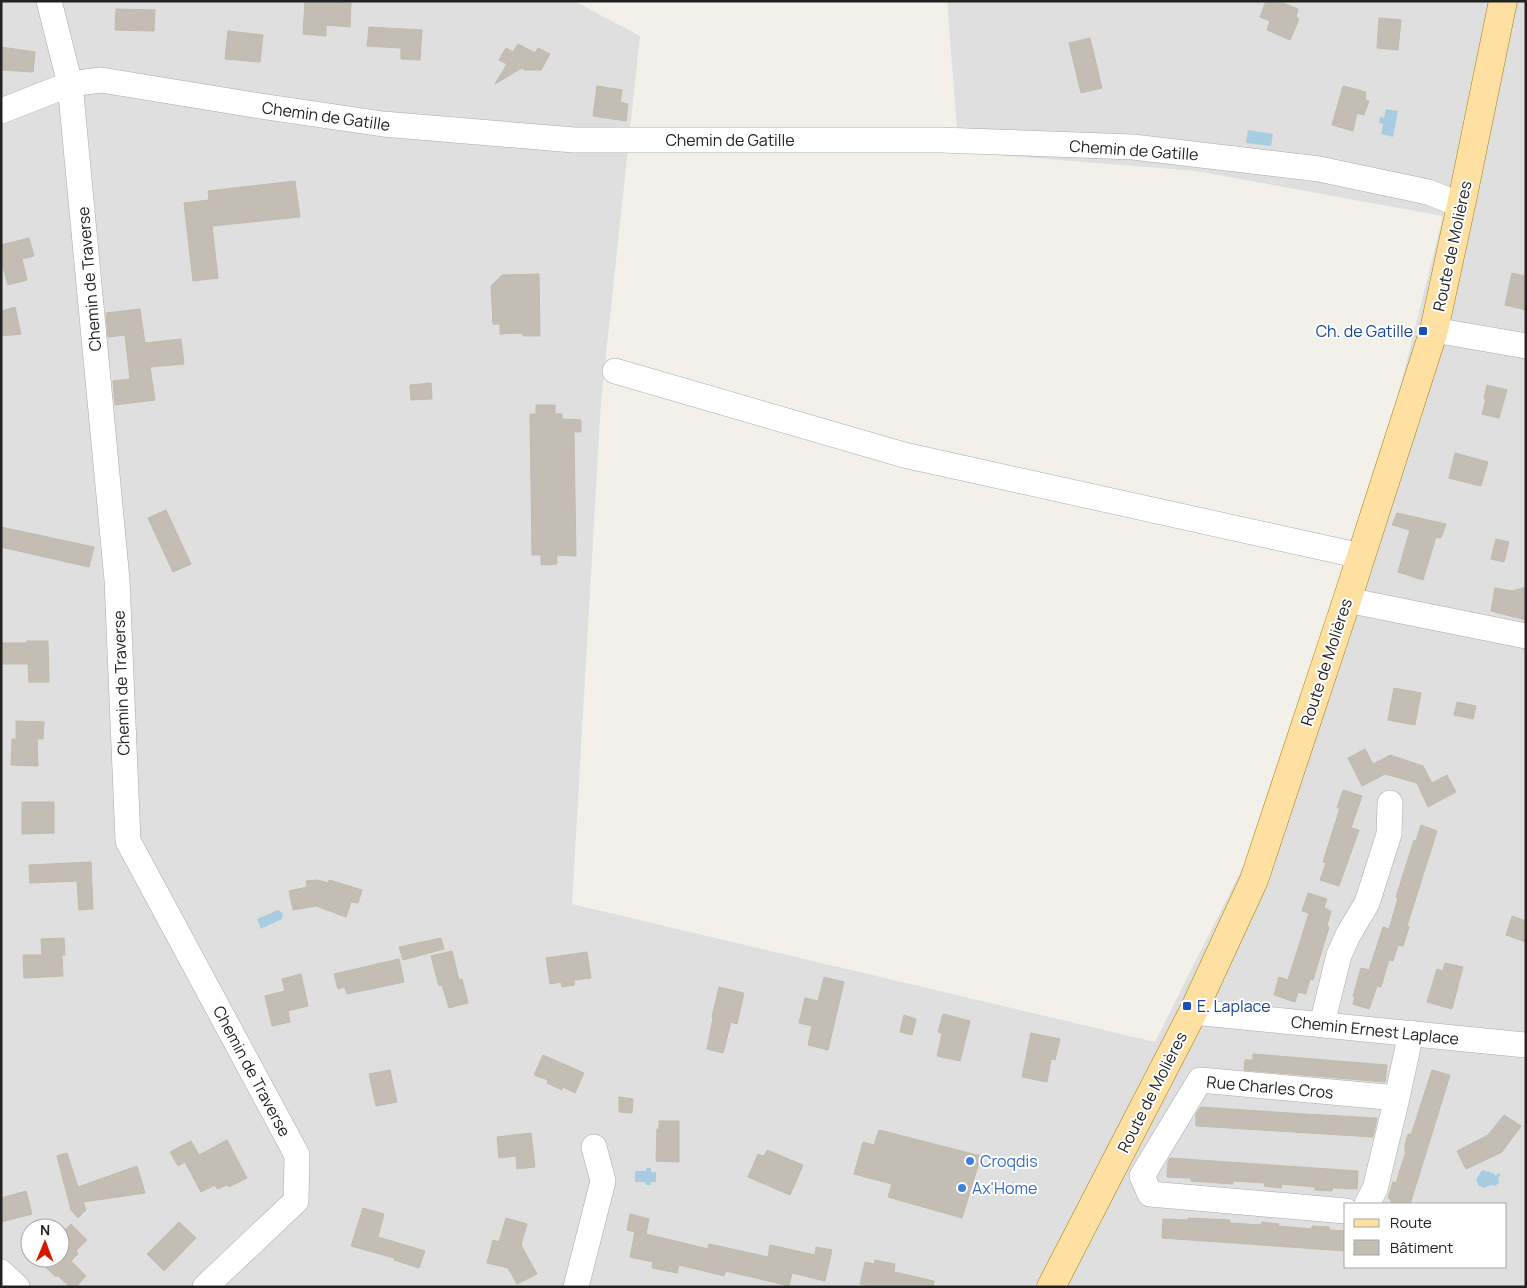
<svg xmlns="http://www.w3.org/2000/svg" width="1527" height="1288" font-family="Manrope,sans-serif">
  <rect width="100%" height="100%" fill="#f2f0e9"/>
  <path fill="#e0dfdf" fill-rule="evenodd" d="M1 1H574L640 36 601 401 572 904 1155 1042 1267 819 1397 400 1443 216 1196 171 959 152 947 1H1526V1287H1ZM1346 1204H1506V1267H1346ZM30 1228H60V1258H30Z"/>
  <path fill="#a9cde0" d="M1386 109 1398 111 1393 137 1381 134 1383 124 1379 123 1380 117 1384 118Z
    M1248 130 1273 134 1271 146 1246 143Z
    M278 910 283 913 282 919 261 929 257 919Z
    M646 1168H651V1172H656V1182H651V1185H646L645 1182H635V1171H646Z
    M1482 1170 1493 1173 1496 1176 1498 1173 1500 1174V1176L1498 1178 1499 1183 1495 1186 1490 1185 1485 1188 1479 1186 1476 1180Z"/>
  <path fill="#c3bdb4" stroke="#c4b9aa" d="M305 1 351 3 350 27 326 25V36L303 34Z
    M1266 1H1278L1298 9 1296 17 1299 19 1290 40 1267 30 1270 21 1260 17Z
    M116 9 155 10 154 31 115 30Z
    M1379 18 1401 20 1398 50 1377 48Z
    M369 27 422 30 420 60 401 59V48L367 46Z
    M228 31 263 35 260 62 225 59Z
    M1090 38 1102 88 1081 93 1069 43Z
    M518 44 535 53 538 48 550 54 541 70H525L522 68 495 84 507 64 499 60 506 48 513 52Z
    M1 47 35 52 33 72 1 70Z
    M597 86 622 90 620 102 628 104 626 121 593 116Z
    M1343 86 1366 92 1365 100 1369 101 1364 115 1357 113 1353 131 1332 125Z
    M295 181 300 217 212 226 218 278 193 281 184 203 209 200 208 191Z
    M29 238 34 256 22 259 27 280 8 285 1 260V245Z
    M1512 273 1526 276V310L1505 305Z
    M539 274 540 336H524L521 333 500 334V324H493L491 286 502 275Z
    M15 307 21 334 1 336V311Z
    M140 309 145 343 181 339 184 364 150 367 155 400 115 405 113 381 130 379 125 335 108 337 106 313Z
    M431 383 432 399 411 400 410 385Z
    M1487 385 1507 390 1499 418 1482 414 1486 399H1484Z
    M536 405H555V414H562V419L581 420V432H574L576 556 557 555V564L541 565V555H532L530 414H536Z
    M1455 453 1488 462 1481 486 1449 478Z
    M166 510 191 564 173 572 148 518Z
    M1397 513 1446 524 1441 538 1436 537 1423 580 1398 572 1410 530 1392 525Z
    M1 527 94 547 89 567 1 547Z
    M1496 539 1509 542 1504 562 1491 559Z
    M1526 587V620L1491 611 1495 588 1512 591Z
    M27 641H48L49 682H29L28 664H1V643H27Z
    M1394 688 1421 693 1415 725 1388 720Z
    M1457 702 1476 706 1473 719 1454 715Z
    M16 721 44 722 43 739H37L38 766 11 765 12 739H16Z
    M1365 749 1373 764 1390 755 1423 766 1432 783 1447 775 1456 792 1428 807 1417 783 1385 774 1362 786 1348 758Z
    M1343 790 1362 796 1351 828 1359 830 1339 886 1320 880 1326 863 1323 862 1340 808H1337Z
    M22 802H54V833L22 834Z
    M1421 825 1437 831 1407 926 1409 927 1403 946 1398 945 1393 961 1389 960 1381 987 1377 986 1369 1009 1353 1004 1355 997 1353 996 1361 968 1369 970 1383 927 1389 929 1398 898 1396 897 1414 840 1416 841Z
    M91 862 93 909 79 910 77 881 30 883 29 865Z
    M318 880 328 883 329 880 362 890 358 903 351 902 346 917 316 906 293 910 289 891 307 887 306 881Z
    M1308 893 1327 899 1324 908 1331 911 1327 926 1329 927 1313 980 1310 979 1306 994 1298 992 1295 1002 1274 995 1279 977 1288 980 1309 913 1302 911Z
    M1512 916 1526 921V942L1506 935Z
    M64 938 65 955H62L63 976 24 978 23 955H42L41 939Z
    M441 938 444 949 403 960 399 947Z
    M452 951 459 980 462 979 468 1003 449 1008 442 985 439 986 431 956Z
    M587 952 591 978 574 980V985L562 987 561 982 550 984 546 958Z
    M399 959 404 982 347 994 345 987 338 989 334 974Z
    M1445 963 1463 967 1452 1009 1427 1002 1437 969 1443 971Z
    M301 974 308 1006 288 1011 290 1022 272 1026 265 996 285 991 282 979Z
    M824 977 844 982 828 1050 808 1045 812 1026 799 1023 805 998 818 1001Z
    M719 987 744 993 737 1024 731 1022 723 1053 707 1049 713 1018 712 1017Z
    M943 1014 970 1021 960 1061 937 1056 942 1034 938 1032Z
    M904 1015 916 1019 912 1035 900 1032Z
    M1031 1033 1060 1039 1055 1060 1051 1059 1047 1082 1022 1077Z
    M1253 1054 1387 1065 1385 1082 1244 1070 1245 1060H1253Z
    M543 1055 584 1073 575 1093 563 1087 562 1090 547 1083 548 1080 534 1075Z
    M390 1070 397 1102 376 1106 369 1074Z
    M1432 1070 1450 1075 1426 1153 1410 1204H1390L1391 1200 1388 1198 1393 1182 1396 1183 1406 1151H1405V1145L1408 1134 1411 1135Z
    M619 1097 633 1099 632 1113 619 1112Z
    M1201 1107 1304 1114 1377 1118 1373 1137 1213 1127 1196 1126V1114Z
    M1504 1115 1521 1126 1502 1152 1466 1169 1457 1151 1488 1135Z
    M659 1121H679V1162L656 1161 657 1129H659Z
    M879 1130 981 1156 962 1218 888 1197 892 1184 854 1174 863 1142 874 1145Z
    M531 1133 535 1167 517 1169 516 1156 499 1158 497 1137Z
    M227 1140 247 1178 229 1187 227 1185 217 1189 215 1185 201 1192 185 1162 178 1166 170 1152 191 1141 199 1155Z
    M767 1150 803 1165 790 1195 748 1177 758 1154 764 1156Z
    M67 1153 78 1187 137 1166 145 1193 83 1202 86 1210 78 1218 71 1210 57 1156Z
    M1170 1158 1358 1171 1357 1189 1333 1188 1332 1191 1315 1190V1187L1282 1184 1281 1188 1264 1186 1265 1183 1233 1181V1184L1191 1181V1178L1167 1177 1168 1161Z
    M26 1191 32 1214 1 1222V1198Z
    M363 1208 384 1214 378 1237 425 1251 419 1268 394 1260V1258L351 1246Z
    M630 1214 649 1219 646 1234 708 1249 709 1244 768 1257 770 1245 815 1255 816 1247 832 1250 825 1281 792 1273 789 1286 726 1271 724 1276 679 1265 677 1273 652 1268 653 1262 630 1257 635 1232 627 1230Z
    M506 1218 527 1224 521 1245 537 1274 517 1284 508 1268 487 1263 493 1240 499 1242Z
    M1188 1218 1230 1220V1223L1261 1225 1262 1222 1279 1224 1278 1226 1312 1229V1226L1329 1227V1230L1346 1231V1251L1162 1238 1163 1219 1188 1220Z
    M179 1222 196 1238 164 1271 147 1254Z
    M71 1224 87 1240 76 1251 78 1254 71 1261 86 1276 76 1287H70L57 1275 56 1277 36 1258H60V1235Z
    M875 1260 895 1264 894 1272 934 1281 933 1287H872L860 1284 865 1262 874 1264Z"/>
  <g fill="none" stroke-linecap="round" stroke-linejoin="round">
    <defs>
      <path id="minor" d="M49 1 70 84 117 580 128 841 297 1155 296 1201 205 1287
        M1 111 70 84 101 80 254 105 383 124 574 140H940L1133 147 1319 169 1428 192 1461 205
        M1434 330 1526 346
        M615 371 904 455 1361 556
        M1347 600 1526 636
        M1193 1012 1526 1045
        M1322 1024 1339 955 1348 935 1367 903 1389 834 1390 803
        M1367 1204 1375 1189 1397 1098 1411 1033
        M1346 1211 1150 1194 1142 1176 1200 1080 1397 1098
        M1 1272 17 1287
        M576 1287 603 1181 594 1147"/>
      <path id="major" d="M1051 1287 1193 1012 1254 880 1347 600 1434 330 1463 196 1503 1"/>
    </defs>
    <use href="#minor" stroke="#a9a9a9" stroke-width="26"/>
    <use href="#major" stroke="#a07e00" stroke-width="29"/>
    <use href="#minor" stroke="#fff" stroke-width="25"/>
    <use href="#major" stroke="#fee1a2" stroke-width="28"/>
  </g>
  <g fill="#1a4fb4" stroke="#fff" stroke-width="2">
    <rect x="1418" y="326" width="10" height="10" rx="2.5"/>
    <rect x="1182" y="1001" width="10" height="10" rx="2.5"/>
  </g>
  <g fill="#3f7fe0" stroke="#fff" stroke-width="2">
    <circle cx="970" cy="1161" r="5"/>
    <circle cx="962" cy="1188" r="5"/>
  </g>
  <g text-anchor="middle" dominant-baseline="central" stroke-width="4" stroke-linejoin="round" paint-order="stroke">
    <g font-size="16" fill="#222" stroke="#fff">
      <text transform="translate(326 116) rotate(8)">Chemin de Gatille</text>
      <text x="730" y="140">Chemin de Gatille</text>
      <text transform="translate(1134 150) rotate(4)">Chemin de Gatille</text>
      <text transform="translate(1452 246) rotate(-78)">Route de Molières</text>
      <text transform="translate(89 279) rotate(-95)">Chemin de Traverse</text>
      <text transform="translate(1326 662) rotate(-72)">Route de Molières</text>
      <text transform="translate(121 683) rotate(-92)">Chemin de Traverse</text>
      <text transform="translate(1375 1030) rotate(6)">Chemin Ernest Laplace</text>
      <text transform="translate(252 1071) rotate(62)">Chemin de Traverse</text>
      <text transform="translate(1270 1087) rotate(5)">Rue Charles Cros</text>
      <text transform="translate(1152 1092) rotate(-63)">Route de Molières</text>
    </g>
    <g font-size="16" fill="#164399" stroke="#fff" text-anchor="end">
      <text x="1413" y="331">Ch. de Gatille</text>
      <text x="1197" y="1006" text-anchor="start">E. Laplace</text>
    </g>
    <g font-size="16" fill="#366cbe" stroke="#fff" text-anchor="start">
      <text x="980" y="1161">Croqdis</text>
      <text x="972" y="1188">Ax'Home</text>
    </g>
  </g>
  <rect width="1527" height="1288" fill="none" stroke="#222222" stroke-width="5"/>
  <rect x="1344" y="1203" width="162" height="65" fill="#ffffff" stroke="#a7a7a7"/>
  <rect x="1354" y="1219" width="25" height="8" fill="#fee1a2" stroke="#a7a7a7"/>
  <text x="1390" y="1228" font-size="15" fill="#222222">Route</text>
  <rect x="1354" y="1240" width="25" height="15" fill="#c3bdb4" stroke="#a7a7a7"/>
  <text x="1390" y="1253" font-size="15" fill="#222222">Bâtiment</text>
  <g transform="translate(45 1243) rotate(1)"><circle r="24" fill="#ffffff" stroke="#a7a7a7"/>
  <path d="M0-4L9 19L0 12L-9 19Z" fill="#d41900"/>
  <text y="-8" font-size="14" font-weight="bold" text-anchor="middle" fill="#222222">N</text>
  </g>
</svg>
